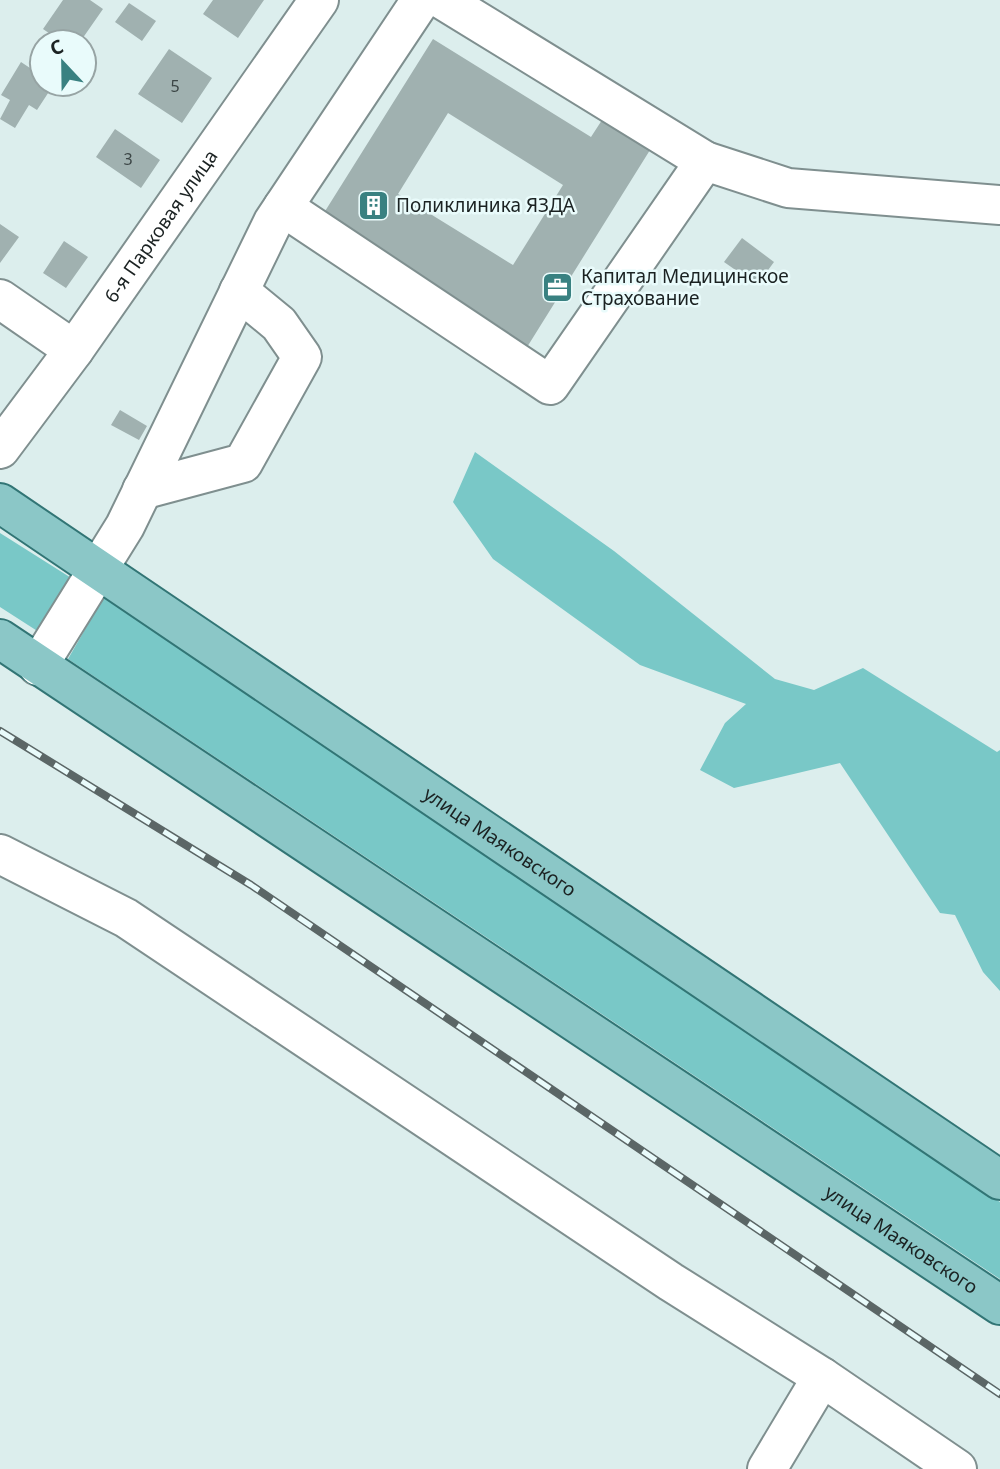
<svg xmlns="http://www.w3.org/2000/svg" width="1000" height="1469" font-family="'Noto Sans',sans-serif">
  <rect width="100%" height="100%" fill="#dceeed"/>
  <path fill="#79c8c7" d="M475 452 614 551 775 679 814 690 863 668 997 752 1000 750V991L983 972 955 915 940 913 840 763 734 788 700 770 725 723 746 704 640 665 493 559 453 502Z
    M0 533 76 581 42 634 0 607Z
    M106 593 1000 1202V1279L68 659Z"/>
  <path fill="#a0b1b0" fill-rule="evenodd" d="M63 0H90L103 9 80 42H62L43 29Z
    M213 0H264L238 38 203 14Z
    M129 3 156 21 142 41 115 22Z
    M433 39 591 137 602 120 650 150 524 352 498 335 502 328 322 216ZM448 113 563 185 513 265 398 194Z
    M169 49 212 78 182 123 138 94Z
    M21 62 42 76V84H54L37 110 29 105 15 128 0 119 10 100 1 95Z
    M115 129 160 160 141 188 96 157Z
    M0 224 19 237 0 263Z
    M742 238 774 262 757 285 724 262Z
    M64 241 88 257 66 288 43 273Z
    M120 410 147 426 139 440 111 425Z"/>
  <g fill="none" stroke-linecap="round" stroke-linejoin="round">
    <defs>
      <g id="minor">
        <path d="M705 161 788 188 1000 205"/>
        <path d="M283 207 550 385 705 161 443 0"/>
        <path d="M0 299 74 350"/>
        <path id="s1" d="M0 449 74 350 319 0"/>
        <path d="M142 490 243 463 302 357 279 324 239 291"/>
        <path d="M38 666 125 526 273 222 421 0"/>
        <path d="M0 854 126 918 671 1282 822 1377 957 1469"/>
        <path d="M767 1469 822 1377"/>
      </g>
      <g id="major">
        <path id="s2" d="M0 503 1000 1180"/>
        <path id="s3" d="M0 639 1000 1305"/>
      </g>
    </defs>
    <use href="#minor" stroke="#7f8f8f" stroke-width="42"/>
    <use href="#major" stroke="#327575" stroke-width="42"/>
    <use href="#minor" stroke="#fff" stroke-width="38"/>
    <use href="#major" stroke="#8bc7c7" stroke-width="38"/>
    <defs>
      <path id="rail" d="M0 731 251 885 1000 1394"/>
    </defs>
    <use href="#rail" stroke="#5b6666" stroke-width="8"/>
    <use href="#rail" stroke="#e9fbfb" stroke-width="5" stroke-dasharray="16" stroke-linecap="butt"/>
  </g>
  <defs>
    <symbol id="building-square" viewBox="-11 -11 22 22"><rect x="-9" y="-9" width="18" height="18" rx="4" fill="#398181" stroke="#e9fbfb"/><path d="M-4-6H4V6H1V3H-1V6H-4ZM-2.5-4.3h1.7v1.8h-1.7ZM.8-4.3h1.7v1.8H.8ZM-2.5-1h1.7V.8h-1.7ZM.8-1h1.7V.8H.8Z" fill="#fff"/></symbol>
    <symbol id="office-square" viewBox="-11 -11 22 22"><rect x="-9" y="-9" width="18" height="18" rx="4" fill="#398181" stroke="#e9fbfb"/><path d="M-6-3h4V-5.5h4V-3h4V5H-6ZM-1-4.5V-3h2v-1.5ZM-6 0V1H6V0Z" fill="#fff"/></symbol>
  </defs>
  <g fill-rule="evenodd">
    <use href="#building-square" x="356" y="188" width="35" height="35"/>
    <use href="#office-square" x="540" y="270" width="35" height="35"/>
  </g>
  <g text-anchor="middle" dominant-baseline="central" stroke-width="5" stroke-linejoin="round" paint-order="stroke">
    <g font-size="16" fill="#3c4646">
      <text x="175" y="86">5</text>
      <text x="128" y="159">3</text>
    </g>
    <g font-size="19" fill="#1b2222" stroke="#e9fbfb" text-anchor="start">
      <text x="396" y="205">Поликлиника ЯЗДА</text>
      <text x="581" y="276">Капитал Медицинское<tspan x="581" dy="22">Страхование</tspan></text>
    </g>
    <g font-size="19" fill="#1b2222" stroke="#e9fbfb">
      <text stroke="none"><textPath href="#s1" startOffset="275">6-я Парковая улица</textPath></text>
      <text stroke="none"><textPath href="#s2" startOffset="604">улица Маяковского</textPath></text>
      <text stroke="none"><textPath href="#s3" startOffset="1083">улица Маяковского</textPath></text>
    </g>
  </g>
  <g transform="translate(63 63) rotate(338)"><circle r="33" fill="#e9fbfb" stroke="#97a4a4" stroke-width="2"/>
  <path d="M0-5L12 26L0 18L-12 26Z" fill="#398181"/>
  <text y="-10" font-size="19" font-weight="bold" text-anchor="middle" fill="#1b2222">С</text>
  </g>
</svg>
